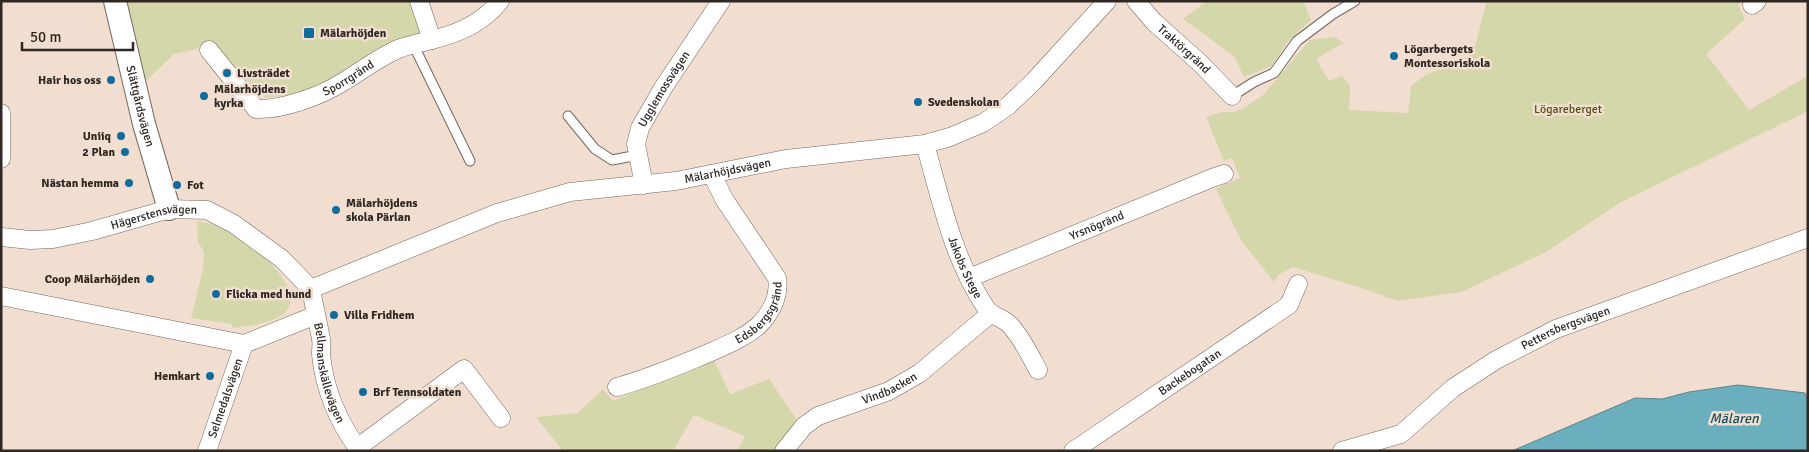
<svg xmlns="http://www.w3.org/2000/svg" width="1809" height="452" font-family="Signika,sans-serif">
  <rect width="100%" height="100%" fill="#f1ded0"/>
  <path fill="#d4d7a9" d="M124 1H411L420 31 417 39 340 76 304 92 266 98 210 46 174 54 146 81Z
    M1207 1H1303L1311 20 1288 41 1272 66 1244 77 1234 56 1183 19Z
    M1487 1H1742L1738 5 1745 19 1706 54 1749 110 1808 76V111L1621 202 1546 252 1461 292 1397 301 1368 290 1293 267 1278 275 1274 282 1241 240 1216 189 1240 178 1232 158 1224 161 1206 117 1222 112H1233L1242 109 1263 95 1310 40 1335 37 1343 43 1316 59 1329 81 1342 76 1350 85 1349 110 1408 113 1411 86 1424 76 1473 54Z
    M197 221C205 223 215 224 223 227 244 235 317 294 280 316 266 325 248 326 232 328V324L191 318 203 269 204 252 198 242Z
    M713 358 730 394 769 379 799 423 777 451H737L745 436 694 415 673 451H563L536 417 578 413 603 389 613 401Z"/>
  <path fill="#6baebe" stroke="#59868f" d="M1738 385 1805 393 1808 400V451H1512L1635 398 1662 399 1689 392Z"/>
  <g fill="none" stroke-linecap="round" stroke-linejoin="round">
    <defs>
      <path id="service" d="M413 44 470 161
        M1232 96 1254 82 1274 73 1297 41 1333 14 1355 1
        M568 116 595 149 612 160 638 155"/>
      <g id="minor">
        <path d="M419 1 432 40"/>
        <path id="s1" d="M1136 1 1154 22 1200 63 1232 96"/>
        <path d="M1752 5 1757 1"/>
        <path id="s2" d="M209 50 256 109C282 110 321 96 343 82 361 71 378 58 398 49 409 45 420 43 431 40 458 34 483 23 500 1"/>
        <path d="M1 113V159"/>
        <path id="s3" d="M925 144C941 200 953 259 986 308 992 317 1002 317 1010 325 1022 338 1030 355 1038 370"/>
        <path id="s4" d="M644 185 636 144 640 128 663 88 721 1"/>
        <path id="s5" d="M1 237 30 240 53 239 92 231 169 209 207 210 234 224 282 259 311 289"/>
        <path id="s6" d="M969 278 1212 178 1224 174"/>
        <path id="s7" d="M311 289 497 213 570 192 676 181 786 159 925 144 950 137 983 123 1008 106 1034 81 1107 1"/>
        <path id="s8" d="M311 289C314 306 318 322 321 339 322 344 321 349 321 354 324 389 339 424 360 451"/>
        <path d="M1 296 244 344 316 315"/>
        <path id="s9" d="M617 387C647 379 675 367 704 355 722 347 743 339 758 326 771 313 780 296 777 278L724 199 712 174"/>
        <path d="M357 448 464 369 501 418"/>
        <path id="s10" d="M207 451 244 344"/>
        <path id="s11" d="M784 451 804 426 818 416 889 391 920 373 990 314"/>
        <path id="s12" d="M1073 451 1289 305 1298 284"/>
        <path id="s13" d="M1342 451 1401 434 1453 388 1496 360 1556 329 1808 238"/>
      </g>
      <g id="tertiary">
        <path id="s14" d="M115 1 144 124 169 209"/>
      </g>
    </defs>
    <use href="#service" stroke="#77675b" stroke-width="11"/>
    <use href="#minor" stroke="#77675b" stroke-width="19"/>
    <use href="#tertiary" stroke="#77675b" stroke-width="24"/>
    <use href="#service" stroke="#fff" stroke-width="9"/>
    <use href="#minor" stroke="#fff" stroke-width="18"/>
    <use href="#tertiary" stroke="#fff" stroke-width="22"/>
  </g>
  <g fill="#126c9b" stroke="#f1ded0" stroke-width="2">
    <rect x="303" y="27" width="12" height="12" rx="2.5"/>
    <circle cx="1394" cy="56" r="5"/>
    <circle cx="227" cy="73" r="5"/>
    <circle cx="111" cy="80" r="5"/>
    <circle cx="204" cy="96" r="5"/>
    <circle cx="918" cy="102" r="5"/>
    <circle cx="121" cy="136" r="5"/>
    <circle cx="125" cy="152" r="5"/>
    <circle cx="129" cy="183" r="5"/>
    <circle cx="177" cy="185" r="5"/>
    <circle cx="336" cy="210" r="5"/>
    <circle cx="150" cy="279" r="5"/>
    <circle cx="216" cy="294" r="5"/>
    <circle cx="334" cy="315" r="5"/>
    <circle cx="210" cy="376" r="5"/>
    <circle cx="363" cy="392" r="5"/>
  </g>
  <g text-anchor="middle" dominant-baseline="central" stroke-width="5" stroke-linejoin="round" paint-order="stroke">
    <g font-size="12" font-weight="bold" fill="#2e2722" stroke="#f1ded0" text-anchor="start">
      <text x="320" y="33">Mälarhöjden</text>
      <text x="1404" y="49">Lögarbergets<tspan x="1404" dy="14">Montessoriskola</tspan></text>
      <text x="237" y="73">Livsträdet</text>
      <text x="101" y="80" text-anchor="end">Hair hos oss</text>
      <text x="214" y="89">Mälarhöjdens<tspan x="214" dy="14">kyrka</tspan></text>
      <text x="928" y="102">Svedenskolan</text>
      <text x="111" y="136" text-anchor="end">Uniiq</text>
      <text x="115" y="152" text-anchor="end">2 Plan</text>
      <text x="119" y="183" text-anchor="end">Nästan hemma</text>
      <text x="187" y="185">Fot</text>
      <text x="346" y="203">Mälarhöjdens<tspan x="346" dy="14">skola Pärlan</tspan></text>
      <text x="140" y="279" text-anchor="end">Coop Mälarhöjden</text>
      <text x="226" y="294">Flicka med hund</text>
      <text x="344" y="315">Villa Fridhem</text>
      <text x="200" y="376" text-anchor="end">Hemkart</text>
      <text x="373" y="392">Brf Tennsoldaten</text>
    </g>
    <g font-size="12" fill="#2e2722" stroke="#f1ded0">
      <text stroke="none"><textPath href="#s1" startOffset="68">Traktörgränd</textPath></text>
      <text stroke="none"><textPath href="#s2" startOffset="174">Sporrgränd</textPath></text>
      <text stroke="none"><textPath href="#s4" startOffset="104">Ugglemossvägen</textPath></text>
      <text stroke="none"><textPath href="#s14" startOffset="108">Slättgårdsvägen</textPath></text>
      <text stroke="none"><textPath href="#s7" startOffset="436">Mälarhöjdsvägen</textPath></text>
      <text stroke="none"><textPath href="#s5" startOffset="156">Hägerstensvägen</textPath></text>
      <text stroke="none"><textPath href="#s6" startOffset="138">Yrsnögränd</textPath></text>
      <text stroke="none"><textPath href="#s3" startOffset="130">Jakobs Stege</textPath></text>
      <text stroke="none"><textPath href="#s9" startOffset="166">Edsbergsgränd</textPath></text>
      <text stroke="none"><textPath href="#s13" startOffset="259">Pettersbergsvägen</textPath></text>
      <text stroke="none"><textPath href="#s12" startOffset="141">Backebogatan</textPath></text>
      <text stroke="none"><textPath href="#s8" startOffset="86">Bellmanskällevägen</textPath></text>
      <text stroke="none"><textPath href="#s11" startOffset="126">Vindbacken</textPath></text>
      <text stroke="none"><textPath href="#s10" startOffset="56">Selmedalsvägen</textPath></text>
    </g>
    <g font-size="12" fill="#515215" stroke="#f1ded0">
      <text x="1568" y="109">Lögareberget</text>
    </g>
    <g font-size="14" font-style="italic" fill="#17515d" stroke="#f1ded0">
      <text x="1734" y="418">Mälaren</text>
    </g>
  </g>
  <rect width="1809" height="452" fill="none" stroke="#2e2722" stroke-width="5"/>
  <path d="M22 42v8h111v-8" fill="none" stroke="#2e2722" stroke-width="2.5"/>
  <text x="30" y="42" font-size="15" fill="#2e2722" stroke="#f1ded0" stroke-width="4" paint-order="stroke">50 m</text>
</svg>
